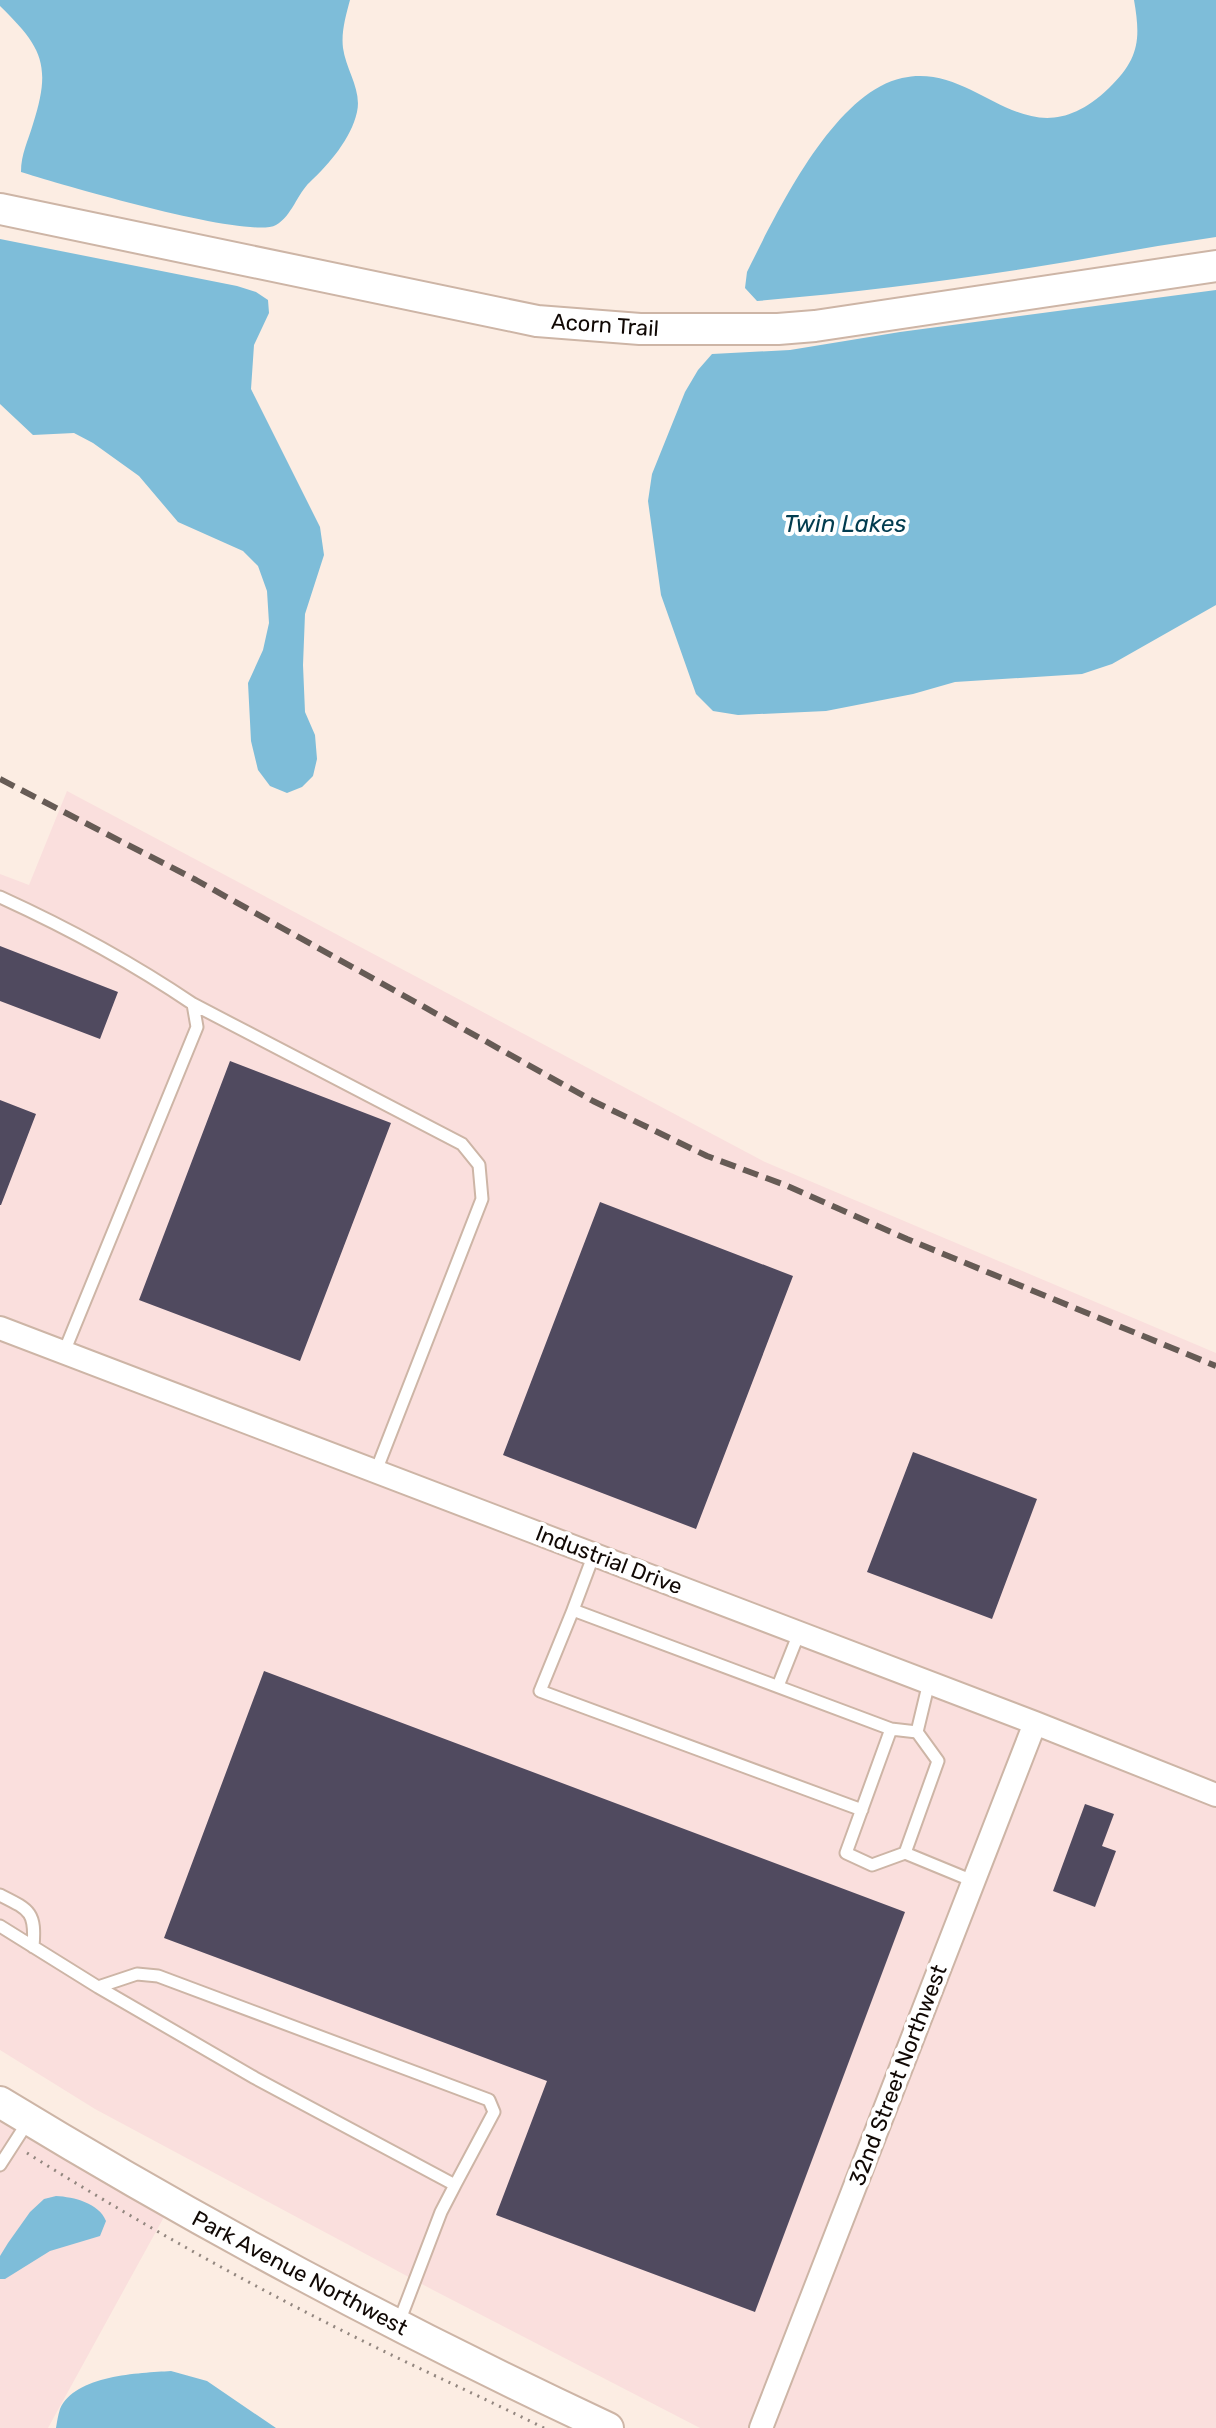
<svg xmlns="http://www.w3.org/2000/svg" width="1216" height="2428" font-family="Rubik,sans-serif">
  <rect width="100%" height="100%" fill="#fcede3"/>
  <path fill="#fadfdd" d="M67 791 765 1162 1216 1353V2428H700L433 2290 95 2109 0 2050V874L29 885Z
    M0 2116 164 2217 48 2428H0Z"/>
  <path fill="#7ebdd9" d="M0 0H350C346 15 341 32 343 48 346 70 362 90 357 112 351 139 329 164 310 182 297 194 292 216 276 225 249 240 59 184 21 172 21 154 28 141 33 124 52 65 42 47 0 6Z
    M1134 0H1216V237C1153 246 1092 258 1029 268 939 282 848 293 757 301L745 288 747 272C776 214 833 93 902 78 980 60 1026 168 1109 88 1139 59 1141 40 1134 0Z
    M0 239 237 286 256 292 268 300 269 313 254 345 251 389 320 527 324 555 305 614 303 665 305 712 315 735 317 759 313 776 302 787 287 793 270 786 258 770 251 741 248 683 263 650 269 623 267 591 258 566 243 551 178 522 139 476 93 443 74 433 33 435 0 404Z
    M1216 290V605L1112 664 1082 674 955 682 913 694 826 711 738 715 713 711 696 694 661 595 648 501 652 474 685 392 698 370 712 354 790 350 900 332Z
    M56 2196C74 2197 99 2203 106 2221L100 2236 50 2251 5 2279H0V2256L8 2243 30 2212 44 2199Z
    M171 2371 207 2381 276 2428H56C57 2422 58 2415 60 2409 75 2375 139 2373 171 2371Z"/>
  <path fill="#504a5f" d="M0 946 118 992 100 1039 0 1001Z
    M230 1061 391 1123 300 1361 139 1300Z
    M0 1100 36 1114 1 1205H0Z
    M600 1202 793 1276 696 1529 503 1455Z
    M913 1452 1037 1499 992 1619 867 1572Z
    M264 1671 905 1912 755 2312 496 2215 547 2081 164 1938Z
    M1085 1804 1114 1814 1102 1846 1116 1851 1095 1907 1053 1891Z"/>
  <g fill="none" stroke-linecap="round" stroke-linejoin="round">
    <defs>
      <path id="lane" d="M0 897C68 928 131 962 193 1004L197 1027 64 1352
        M193 1004 462 1144 479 1165 482 1199 376 1471
        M594 1554 573 1610 891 1729
        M573 1610 540 1691 862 1810
        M929 1682 917 1732 938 1761 905 1853 973 1881
        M778 1686 799 1633
        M905 1853 872 1865 846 1853 891 1729 917 1732
        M0 1895C30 1910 36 1912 33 1947
        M0 1926 98 1987 255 2078 455 2185 441 2212 399 2322
        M98 1987 137 1974 158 1976 489 2100 494 2112 455 2185
        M0 2165 29 2120"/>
      <path id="street" d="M0 1328 1035 1723 1216 1795
        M761 2428 1035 1723"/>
      <path id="secondary" d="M0 209 537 321 640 329H778L815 326 1216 266
        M0 2102C197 2222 400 2331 608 2428"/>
    </defs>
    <use href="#lane" stroke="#cdb5a6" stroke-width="15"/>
    <use href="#street" stroke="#cdb5a6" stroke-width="26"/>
    <use href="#secondary" stroke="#cdb5a6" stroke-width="34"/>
    <path stroke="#92867f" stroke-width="3" stroke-dasharray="2 6" stroke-linecap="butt" d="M27 2153C134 2220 244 2282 357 2338 419 2369 482 2397 544 2428"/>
    <use href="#lane" stroke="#fff" stroke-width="11"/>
    <use href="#street" stroke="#fff" stroke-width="22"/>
    <use href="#secondary" stroke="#fff" stroke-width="30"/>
    <path stroke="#665b55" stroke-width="6" stroke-dasharray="16 8" stroke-linecap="butt" d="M0 779 196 880 593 1101 707 1156 785 1185 907 1239 1216 1366"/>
  </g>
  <g text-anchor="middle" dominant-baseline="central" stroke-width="8" stroke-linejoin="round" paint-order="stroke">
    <g font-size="22" fill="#110905" stroke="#fff">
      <text transform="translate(605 325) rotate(4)">Acorn Trail</text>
      <text transform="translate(609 1560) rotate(21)">Industrial Drive</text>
      <text transform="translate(898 2075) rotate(-69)">32nd Street Northwest</text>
      <text transform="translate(300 2273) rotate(28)">Park Avenue Northwest</text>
    </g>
    <g font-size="24" font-style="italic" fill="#023c4f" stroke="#fff">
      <text x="845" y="524">Twin Lakes</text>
    </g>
  </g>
</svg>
